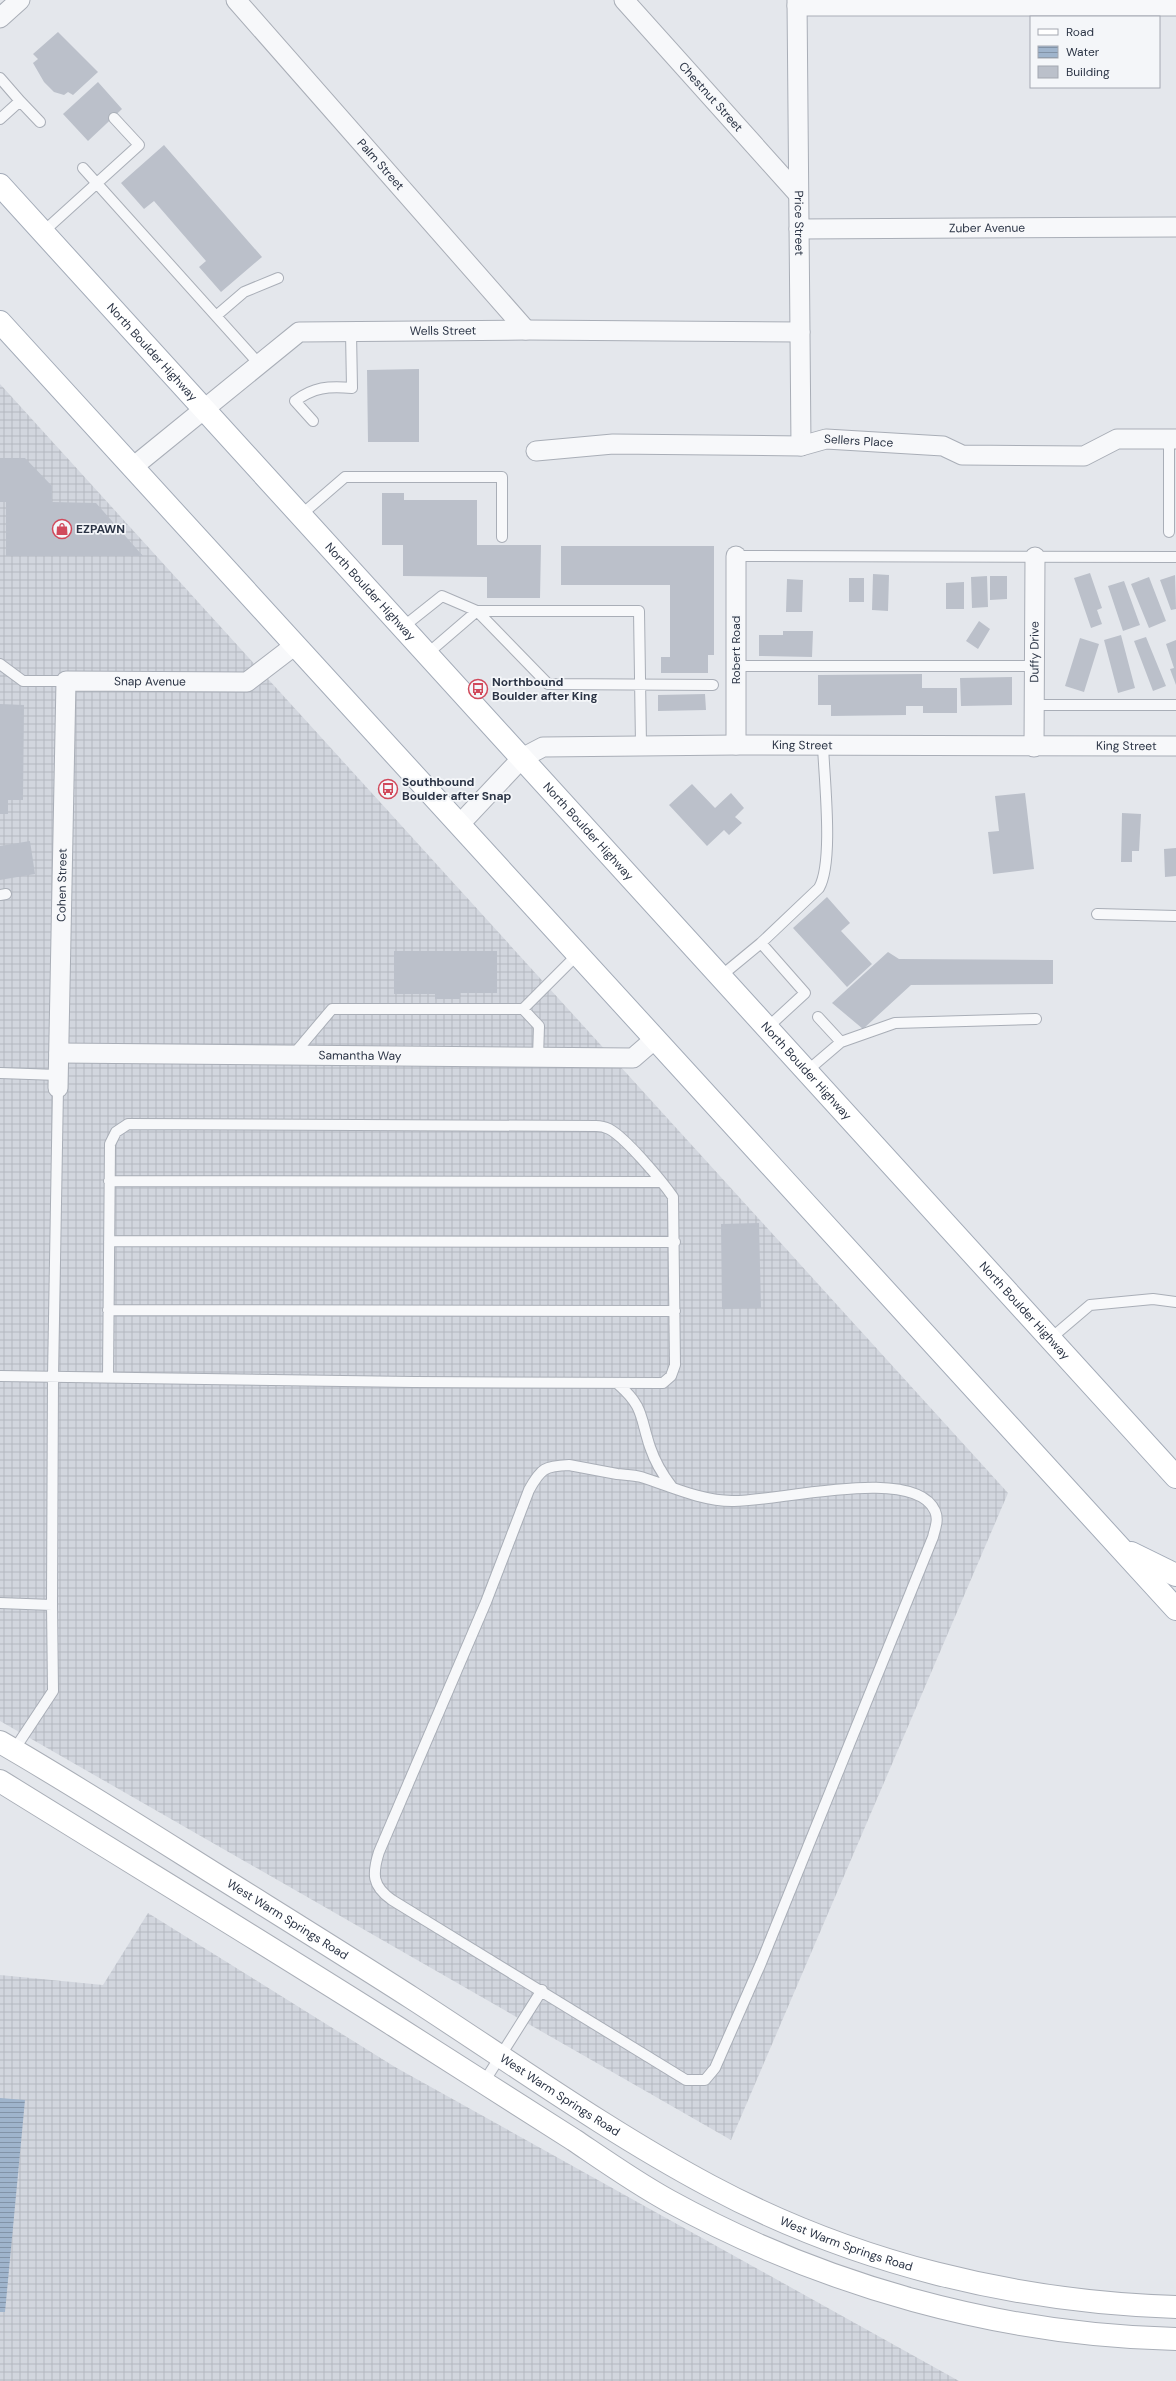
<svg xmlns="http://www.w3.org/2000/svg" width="1176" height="2381" font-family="'DM Sans',sans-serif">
  <defs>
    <pattern id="industrial-grid" width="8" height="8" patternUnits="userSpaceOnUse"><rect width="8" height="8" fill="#d2d6de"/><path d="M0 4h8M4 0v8" fill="none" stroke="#b4b8c0"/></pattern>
    <pattern id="water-rules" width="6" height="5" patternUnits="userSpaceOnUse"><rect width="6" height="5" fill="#9fb4cc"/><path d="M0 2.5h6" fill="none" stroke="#8293a7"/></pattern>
  </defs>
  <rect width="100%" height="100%" fill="#e4e7ec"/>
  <path fill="url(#industrial-grid)" d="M0 384 1008 1493 731 2140 0 1721Z
    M148 1913 395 2067 959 2381H0V1975L103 1985Z"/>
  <path fill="url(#water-rules)" d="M0 2098 25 2100 5 2312H0Z"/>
  <path fill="#bbc0ca" d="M58 32 98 72 73 95 68 92 64 95 54 92 44 82 33 63 38 59 33 54Z
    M98 82 122 109 88 141 63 114Z
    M164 145 262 257 221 292 199 267 206 261 154 201 144 209 121 183Z
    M419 369V442H368L367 370Z
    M0 458H25L52 486V502L96 503 143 556H6V502H0Z
    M382 493H404V500H477V545H541L540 598H487V577L403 576V545H382Z
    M561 546H714V655H708V673H661V657H670V585H561Z
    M1090 573 1102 608 1097 610 1102 624 1091 628 1074 578Z
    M873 574 889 575 888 611 872 610Z
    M1175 575 1176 609 1171 610 1160 580Z
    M987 576 988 607 972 608 971 577Z
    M990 576H1007V599L990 600Z
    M1149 577 1166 621 1149 628 1131 584Z
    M849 578H864V602H849Z
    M787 579 803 580 802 612H786Z
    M1124 581 1140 625 1123 631 1108 586Z
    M964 582V609H946V583Z
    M979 621 990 629 978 649 966 641Z
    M783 631H813L812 657 759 656V635H783Z
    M1121 635 1135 688 1118 693 1104 640Z
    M1146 637 1166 686 1153 691 1134 641Z
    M1080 638 1099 644 1084 692 1065 686Z
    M1176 640V685L1170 669 1174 668 1166 644Z
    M922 674V688H957V713H923V706H906V715L831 716V705H818V675Z
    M1012 677V705L961 706 960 678Z
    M705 694 706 710 658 711V695Z
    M0 704 24 705 23 800H8V814H0Z
    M692 784 715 808 731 793 744 808 735 817 742 823 729 835 724 830 707 846 669 805Z
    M1025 793 1034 869 993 874 988 832 999 831 995 796Z
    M1122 813 1141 814 1139 851H1132V862H1121Z
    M30 841 35 874 0 880V846Z
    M1176 848V876L1165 877 1164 849Z
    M827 897 850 923 841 931 872 964 847 987 793 928Z
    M394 951H497V993H460V999H435V994H394Z
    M888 952 899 959 1053 960V984L911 985 863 1029 832 1003Z
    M759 1223 761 1308 722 1309 721 1224Z"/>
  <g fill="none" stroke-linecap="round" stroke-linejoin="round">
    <defs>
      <path id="service" d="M0 78 20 101 0 119
        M20 101 40 122
        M83 168 260 365
        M43 232 139 145 114 118
        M216 316 244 292 278 278
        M313 421 295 401C314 387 328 386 352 388L351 332
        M301 515 345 477H502V537
        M1169 532V439
        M736 556 1176 557
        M403 627 442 596 477 611 548 684 713 685
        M427 654 477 611H639L641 745
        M0 664 23 681H66
        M736 666H1034
        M1034 705H1176
        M0 895 6 894
        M1097 914 1176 916
        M761 943 819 888C834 862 824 778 823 745
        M721 976 761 943 805 993 767 1028
        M523 1009 539 1026 538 1057
        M841 1042 895 1023 1036 1019
        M294 1054 332 1009H523L578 954
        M807 1071 841 1042 818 1017
        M0 1073 58 1075
        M109 1181 661 1182
        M109 1241 675 1242
        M108 1310 675 1311
        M1050 1339 1090 1305 1153 1299 1176 1302
        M0 1376 413 1382 663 1383 671 1376 675 1365 673 1197C662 1181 625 1137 609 1129 605 1127 600 1126 596 1126L128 1124 116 1132 110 1144 108 1378
        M619 1385C644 1407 640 1417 650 1447 655 1462 662 1474 672 1487
        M569 1465C585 1468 601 1471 617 1474 625 1475 633 1475 641 1477 670 1486 701 1501 732 1501 772 1503 915 1464 935 1511 939 1520 935 1528 933 1537L761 1963 715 2068 705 2080H686L392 1900C372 1886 372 1874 379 1852L486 1602 529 1490C541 1468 545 1466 569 1465Z
        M0 1603 52 1605 53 1691 14 1750
        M52 1605 53 1377 58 1088
        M484 2082 542 1990"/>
      <g id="minor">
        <path id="s1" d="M236 0 526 330"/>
        <path id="s2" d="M624 0 798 194"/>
        <path id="s3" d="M797 0 801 446"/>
        <path d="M797 6H1176"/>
        <path d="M0 18 20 0"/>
        <path id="s4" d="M799 229 1176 227"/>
        <path id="s5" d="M536 451 613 444 801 446 826 439 943 446 962 455 1084 456 1117 439H1176"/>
        <path id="s6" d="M133 467 299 332 526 330 800 332"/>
        <path d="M736 745V556"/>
        <path id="s7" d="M1034 747 1035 557"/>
        <path id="s8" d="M459 825 522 758 543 747 736 745 1176 746"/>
        <path id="s9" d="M59 1053 633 1058 655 1039"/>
        <path id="s10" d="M58 1088 66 681 247 682 294 646"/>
      </g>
      <g id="secondary">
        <path id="s11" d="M0 1742C71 1783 140 1827 210 1871 277 1913 345 1955 412 1998 511 2062 607 2131 710 2186 854 2263 1014 2302 1176 2307"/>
        <path d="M0 1781C132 1863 264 1943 395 2026 455 2064 514 2102 574 2140 605 2161 636 2183 669 2201 824 2286 999 2335 1176 2339"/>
      </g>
      <g id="primary">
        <path id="s12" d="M0 185 1176 1477"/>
        <path d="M0 322 1176 1609"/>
        <path d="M1131 1553 1176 1575"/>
      </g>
    </defs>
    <use href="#service" stroke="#a9aeb7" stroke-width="12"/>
    <use href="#minor" stroke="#a9aeb7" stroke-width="21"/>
    <use href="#secondary" stroke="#a9aeb7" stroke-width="24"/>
    <use href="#primary" stroke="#a3abb8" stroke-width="24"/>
    <use href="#service" stroke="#f7f8fa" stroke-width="10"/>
    <use href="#minor" stroke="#f7f8fa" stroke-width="19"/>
    <use href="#secondary" stroke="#fff" stroke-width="22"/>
    <use href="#primary" stroke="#fff" stroke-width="22"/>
  </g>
  <defs>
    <symbol id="shop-ring" viewBox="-11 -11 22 22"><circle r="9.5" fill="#f4f6f9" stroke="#d1495b" stroke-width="1.5"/><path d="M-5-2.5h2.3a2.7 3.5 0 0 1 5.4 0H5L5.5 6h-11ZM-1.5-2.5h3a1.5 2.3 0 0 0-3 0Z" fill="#d1495b"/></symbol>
    <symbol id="bus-ring" viewBox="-11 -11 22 22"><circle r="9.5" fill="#f4f6f9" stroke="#d1495b" stroke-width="1.5"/><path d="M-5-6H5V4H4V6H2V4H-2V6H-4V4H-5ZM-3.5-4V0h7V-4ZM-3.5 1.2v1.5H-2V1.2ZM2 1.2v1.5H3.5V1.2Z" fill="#d1495b"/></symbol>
  </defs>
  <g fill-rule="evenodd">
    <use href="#shop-ring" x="51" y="518" width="22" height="22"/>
    <use href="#bus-ring" x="467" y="678" width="22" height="22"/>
    <use href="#bus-ring" x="377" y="778" width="22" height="22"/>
  </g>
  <g text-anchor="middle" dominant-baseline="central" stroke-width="3.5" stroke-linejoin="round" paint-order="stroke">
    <g font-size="12" fill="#2b3445" stroke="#f4f6f9">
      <text stroke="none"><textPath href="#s2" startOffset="130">Chestnut Street</textPath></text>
      <text stroke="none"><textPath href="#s1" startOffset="219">Palm Street</textPath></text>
      <text stroke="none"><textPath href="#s3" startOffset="223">Price Street</textPath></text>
      <text stroke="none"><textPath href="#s4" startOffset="188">Zuber Avenue</textPath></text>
      <text stroke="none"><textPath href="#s6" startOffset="358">Wells Street</textPath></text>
      <text stroke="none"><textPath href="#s12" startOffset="226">North Boulder Highway</textPath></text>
      <text stroke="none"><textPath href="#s5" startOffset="324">Sellers Place</textPath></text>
      <text stroke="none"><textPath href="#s12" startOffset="550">North Boulder Highway</textPath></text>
      <text transform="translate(736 650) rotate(-90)">Robert Road</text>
      <text stroke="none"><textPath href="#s7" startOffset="95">Duffy Drive</textPath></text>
      <text stroke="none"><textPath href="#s10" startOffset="491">Snap Avenue</textPath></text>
      <text stroke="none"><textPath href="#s8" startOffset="375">King Street</textPath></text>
      <text stroke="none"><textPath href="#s8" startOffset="699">King Street</textPath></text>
      <text stroke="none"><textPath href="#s12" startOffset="874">North Boulder Highway</textPath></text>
      <text stroke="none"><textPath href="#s10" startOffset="203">Cohen Street</textPath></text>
      <text stroke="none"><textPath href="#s9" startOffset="301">Samantha Way</textPath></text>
      <text stroke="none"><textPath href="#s12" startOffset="1198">North Boulder Highway</textPath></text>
      <text stroke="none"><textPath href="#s12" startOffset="1522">North Boulder Highway</textPath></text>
      <text stroke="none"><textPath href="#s11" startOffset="338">West Warm Springs Road</textPath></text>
      <text stroke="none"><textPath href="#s11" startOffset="662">West Warm Springs Road</textPath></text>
      <text stroke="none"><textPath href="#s11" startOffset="986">West Warm Springs Road</textPath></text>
    </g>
    <g font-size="12" font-weight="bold" fill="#2b3445" stroke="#f4f6f9" text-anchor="start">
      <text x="76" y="529">EZPAWN</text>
      <text x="492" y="682">Northbound<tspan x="492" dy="14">Boulder after King</tspan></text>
      <text x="402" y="782">Southbound<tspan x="402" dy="14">Boulder after Snap</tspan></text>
    </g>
  </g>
  <rect x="1030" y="16" width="130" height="72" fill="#f4f6f9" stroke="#a4a8b1"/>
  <rect x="1038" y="29" width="20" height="6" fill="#ffffff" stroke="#a4a8b1"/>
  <text x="1066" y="36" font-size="12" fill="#2b3445">Road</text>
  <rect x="1038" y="46" width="20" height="12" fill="url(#water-rules)" stroke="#a4a8b1"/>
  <text x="1066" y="56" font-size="12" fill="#2b3445">Water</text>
  <rect x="1038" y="66" width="20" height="12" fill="#bbc0ca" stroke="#a4a8b1"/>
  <text x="1066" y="76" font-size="12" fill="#2b3445">Building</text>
</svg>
